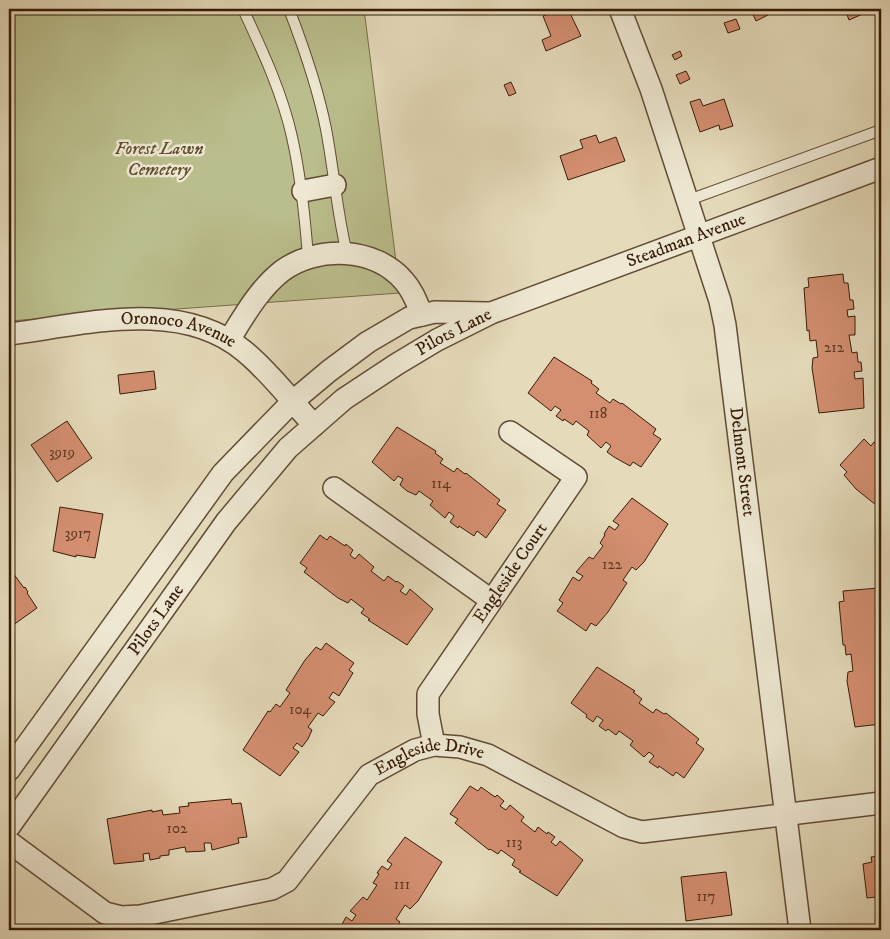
<svg xmlns="http://www.w3.org/2000/svg" width="890" height="939" font-family="'IM FELL DW Pica',serif">
  <rect width="100%" height="100%" fill="#e5dbbb"/>
  <filter id="stains"><feTurbulence type="fractalNoise" baseFrequency=".004" numOctaves="4"/><feColorMatrix values="0 0 0 0 .2 0 0 0 0 .09 0 0 0 0 .02 0 0 0 .5 -.17"/></filter>
  <radialGradient id="worn" r=".72"><stop offset=".6" stop-color="#630" stop-opacity="0"/><stop offset="1" stop-color="#630" stop-opacity=".3"/></radialGradient>
  <path fill="#babe8c" stroke="#786c4a" d="M9 9H364L400 293 9 321Z"/>
  <path fill="#d48f71" stroke="#361b07" d="M560 9H568L581 36 546 51 542 40 551 36 543 16Z
    M748 9H766L768 15 756 21 751 10Z
    M845 9H864L865 13 849 20Z
    M736 19 740 29 728 33 724 23Z
    M680 51 682 56 675 60 672 55Z
    M686 71 690 79 680 84 676 75Z
    M511 82 516 93 509 96 504 85Z
    M700 99 703 106 724 99 733 126 720 130 719 125 700 132 690 102Z
    M596 135 599 143 616 137 625 161 568 180 560 156 583 148 580 140Z
    M843 274 844 283H848L850 300H853L854 309 847 310 848 317 855 316V335H849L852 353 857 352 858 362H861L862 371 854 372 855 379 863 378 864 408 819 413 812 368 813 358 818 357 816 340 810 341 809 330 807 331 804 288 809 287 808 278Z
    M554 357 592 381 591 383 599 389 596 393 610 403 613 399 621 404 622 403 656 429 653 434 661 439 641 467 633 462 630 466 614 457 607 452 611 446 606 442 601 448 587 435 589 431 576 421 573 425 564 419 563 421 556 416 561 410 555 406 551 411 528 393Z
    M154 371 156 389 120 394 118 375Z
    M67 421 92 458 57 482 31 445Z
    M397 427 436 451 435 453 443 459 440 463 454 472 457 468 465 474 466 473 500 500 497 504 506 510 486 538 477 531 474 536 459 526 458 528 450 522 454 516 449 512 445 518 430 505 433 501 419 491 416 495 407 491 400 485 403 479 398 476 394 481 372 462Z
    M864 439 871 446 874 442 881 448V509L856 489 844 475 847 472 840 465Z
    M632 498 668 524 644 562 636 570 632 567 623 580 627 583 608 612 596 626 591 623 586 631 557 611 563 603 559 600 573 577 579 581 583 576 576 572 589 557 593 559 603 546 600 543 605 535 604 534 609 526 615 530 619 525 613 521Z
    M60 507 103 514 95 558 76 555V557L53 551Z
    M320 535 327 540 330 536 345 546 346 544 353 550 350 555 355 559 359 554 374 567 371 571 384 581 388 576 396 582 397 581 404 586 400 591 406 595 410 589 433 609 407 645 368 620 370 619 361 613 364 609 351 599 348 603 338 598 304 572 307 568 300 563Z
    M13 573 24 588 25 587 28 592 27 593 37 608 9 628V576Z
    M878 588 879 597H881V724L855 727 847 681 848 672 853 671 851 654 846 655 845 645H843L839 602 844 601 843 591Z
    M326 643 354 663 349 670 353 673 339 696 333 692 329 698 335 702 323 716 318 713 308 727 312 730 308 739 302 747 297 743 293 748 299 752 280 776 243 750 268 711 270 712 276 704 280 707 290 693 286 690 305 660 316 647 321 650Z
    M597 667 635 691 633 692 642 699 639 703 653 713 656 709 664 714 666 713 699 739 696 743 704 749 684 778 676 772 673 776 659 766 658 768 649 762 654 756 649 752 644 757 630 745 633 741 619 731 616 735 608 729 606 731 599 726 603 720 597 716 593 722 586 717 587 715 571 703Z
    M470 786 478 791 481 787 495 797 497 795 504 801 500 806 506 810 510 805 524 817 521 821 535 832 538 827 547 834 548 832 555 837 551 842 556 846 560 841 583 860 557 896 519 872 521 871 512 865 515 860 501 850 498 854 490 849 489 850 455 823 458 819 450 814Z
    M231 799 232 804 241 803 247 837 238 838 239 843 212 850 211 843H204L205 851 186 852 185 847 169 850V855L160 856V858L150 860 149 853 143 854 144 861 114 864 107 819 152 810V812L162 810 163 815 180 813 179 807 189 806 188 803Z
    M405 837 442 862 418 901 410 909 405 905 396 919 400 922 395 930H339L346 917 352 921 356 915 350 911 363 897 367 900 377 885 373 883 379 874 377 873 382 866 388 870 392 864 387 861Z
    M881 856V902H876V897L867 898 863 864 872 862 871 857Z
    M726 872 732 915 686 921 681 877Z"/>
  <g fill="none" stroke-linecap="round" stroke-linejoin="round">
    <defs>
      <path id="service" d="M243 9C262 50 282 92 292 137 301 177 305 217 308 257
        M289 9C304 48 318 88 326 129 334 171 337 213 347 254
        M686 201 881 130"/>
      <g id="minor">
        <path id="s1" d="M620 9 651 89 720 301 725 325 800 930"/>
        <path d="M303 191 335 185"/>
        <path id="s2" d="M9 334C83 325 180 297 244 351 270 372 291 401 314 425"/>
        <path d="M229 340C244 316 259 289 282 271 317 245 375 247 404 281 413 291 417 303 422 315"/>
        <path d="M334 488 491 600"/>
        <path id="s3" d="M434 745 428 714V694L576 477 510 432"/>
        <path d="M9 770 223 473 292 402 329 371 368 342 409 318 435 312 488 313"/>
        <path id="s4" d="M9 827 226 522 288 448 344 399 397 364 437 340 491 313 881 168"/>
        <path id="s5" d="M9 842 105 913 121 917 140 916 272 889 287 881 369 775 415 750 434 745 460 747 488 755 624 827 642 832 881 803"/>
      </g>
    </defs>
    <use href="#service" stroke="#624b34" stroke-width="12"/>
    <use href="#minor" stroke="#624b34" stroke-width="24"/>
    <use href="#service" stroke="#eee8d3" stroke-width="10"/>
    <use href="#minor" stroke="#eee8d3" stroke-width="21"/>
  </g>
  <g text-anchor="middle" dominant-baseline="central" stroke-width="5" stroke-linejoin="round" paint-order="stroke">
    <g font-size="15" fill="#5e3822">
      <text x="834" y="347">212</text>
      <text x="598" y="413">118</text>
      <text x="62" y="452">3919</text>
      <text x="441" y="483">114</text>
      <text x="78" y="533">3917</text>
      <text x="612" y="564">122</text>
      <text x="300" y="709">104</text>
      <text x="177" y="828">102</text>
      <text x="514" y="842">113</text>
      <text x="402" y="884">111</text>
      <text x="706" y="896">117</text>
    </g>
    <g font-size="18" font-style="italic" fill="#5e4c2f" stroke="#eee8d3">
      <text x="159" y="149">Forest Lawn<tspan x="159" dy="21">Cemetery</tspan></text>
    </g>
    <g font-size="18" fill="#361b07" stroke="#eee8d3">
      <text stroke="none"><textPath href="#s4" startOffset="924">Steadman Avenue</textPath></text>
      <text stroke="none"><textPath href="#s2" startOffset="172">Oronoco Avenue</textPath></text>
      <text stroke="none"><textPath href="#s4" startOffset="674">Pilots Lane</textPath></text>
      <text stroke="none"><textPath href="#s1" startOffset="471">Delmont Street</textPath></text>
      <text stroke="none"><textPath href="#s3" startOffset="198">Engleside Court</textPath></text>
      <text stroke="none"><textPath href="#s4" startOffset="254">Pilots Lane</textPath></text>
      <text stroke="none"><textPath href="#s5" startOffset="506">Engleside Drive</textPath></text>
    </g>
  </g>
  <rect width="890" height="939" fill="none" stroke="#e5dbbb" stroke-width="30"/>
  <rect x="10" y="10" width="870" height="919" fill="none" stroke="#361b07" stroke-width="2.5"/>
  <rect x="15" y="15" width="860" height="909" fill="none" stroke="#361b07"/>
  <rect width="100%" height="100%" filter="url(#stains)"/>
  <rect width="100%" height="100%" fill="url(#worn)"/>
</svg>
